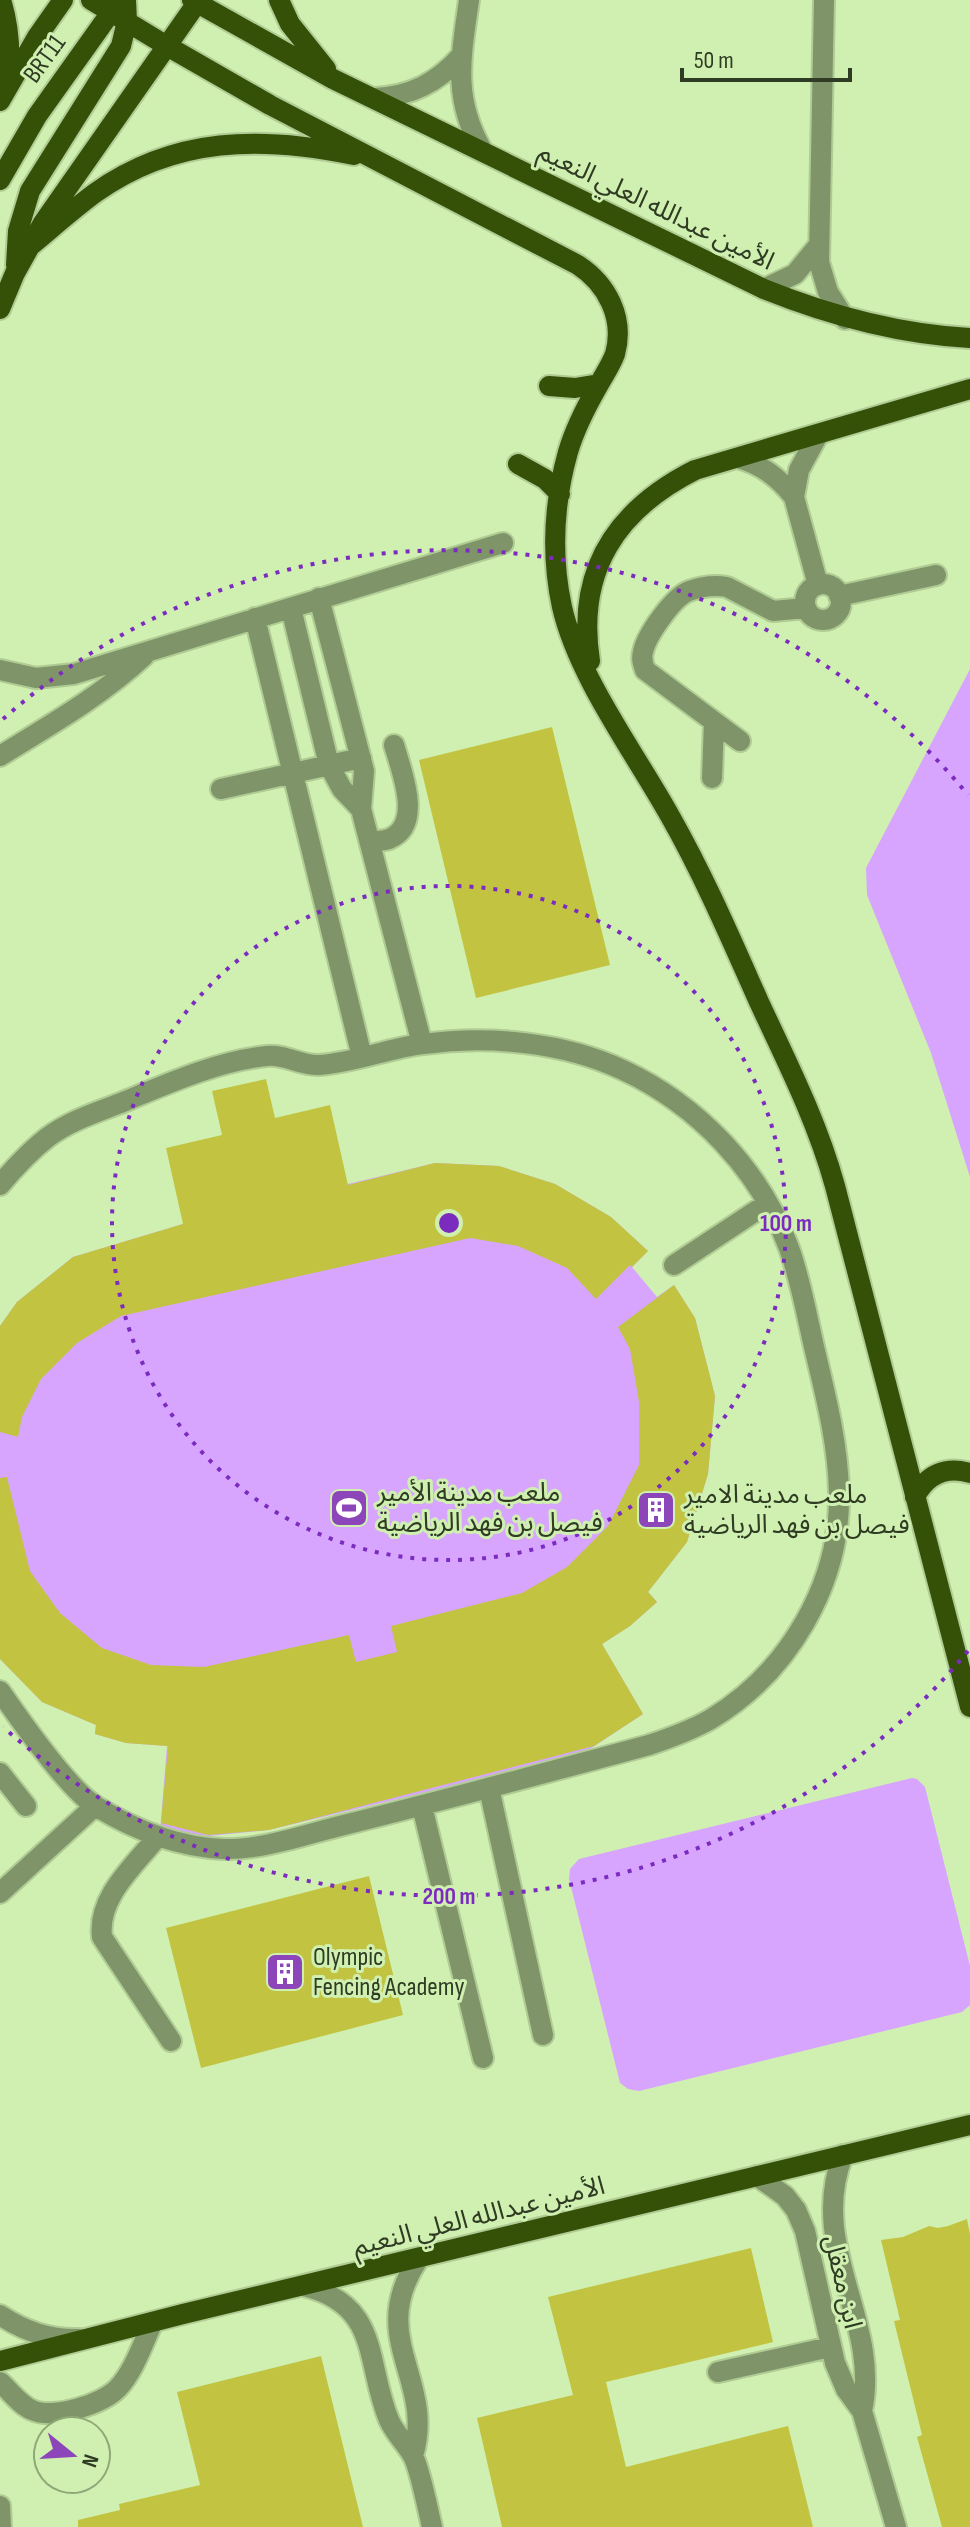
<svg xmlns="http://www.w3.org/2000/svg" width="970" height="2527" font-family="'Sofia Sans Condensed','Noto Sans Arabic',sans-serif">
  <rect width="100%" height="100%" fill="#d0f0b1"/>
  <path fill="#d7a5fd" d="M970 669V1177L931 1053 867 895 866 868Z
    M435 1163 499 1166 555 1184 611 1217 648 1251 632 1267 657 1297 674 1285 695 1318 715 1396 708 1474 687 1542 648 1592 657 1602 630 1626 602 1644 643 1714 587 1751 526 1768 269 1830 209 1836 160 1832 167 1746 126 1743 95 1734 96 1725 42 1702 0 1659V1326L17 1302 73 1257 183 1224Z
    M912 1778 917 1779 925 1787 970 1966V2005L962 2012 639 2091 628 2089 620 2083 569 1879 570 1869 579 1859Z"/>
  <path fill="#c2c441" d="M552 727 610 965 476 998 419 760Z
    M266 1079 275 1118 330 1105 348 1185 435 1163 499 1166 555 1184 611 1217 648 1251 632 1267 630 1265 596 1299 567 1268 518 1246 470 1238 121 1316 77 1343 41 1379 22 1417 18 1437 0 1432V1326L17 1302 73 1257 183 1224 166 1148 222 1135 212 1091Z
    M674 1285 695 1318 715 1396 708 1474 687 1542 648 1592 657 1602 630 1626 602 1644 643 1714 594 1746 269 1830 208 1835 161 1823 168 1746 126 1743 95 1734 96 1725 42 1702 0 1659V1478L7 1477 30 1571 60 1613 102 1648 151 1665 204 1667 349 1635 356 1662 397 1652 391 1626 522 1593 567 1567 608 1526 639 1465V1402L630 1349 618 1327Z
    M369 1876 403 2015 201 2068 166 1928Z
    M967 2219 970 2234V2527H942L917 2437 922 2435 894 2321 900 2320 881 2240 903 2237 929 2226 938 2228 948 2226Z
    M751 2248 773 2342 606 2382 626 2467 788 2426 813 2527H502L477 2418 573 2395 548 2297Z
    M321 2356 363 2527H78V2520L120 2510 119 2504 200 2485 177 2392Z"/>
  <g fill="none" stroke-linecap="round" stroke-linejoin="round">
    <defs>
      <path id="minor" d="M469 0C461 57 452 97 482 150
        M824 0 819 262 828 292 845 319
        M375 98C411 96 437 83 461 56
        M764 289 795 274 818 246
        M738 458C762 465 778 477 794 497L818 585
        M794 497 799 470 818 435
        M805 602a18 18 0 1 1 36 0a18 18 0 1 1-36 0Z
        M839 596 936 575
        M319 598 364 771 361 809 422 1044
        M291 608 329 765 342 789 361 809
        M255 618 362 1057
        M0 670 36 678 74 674 503 543
        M740 741 645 670C643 664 641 659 643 652 646 636 673 597 689 591 700 587 715 585 727 587L773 611 806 608
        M0 756C50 725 101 696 144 656
        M712 778 714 722
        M221 789 361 758
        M370 842C376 841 383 841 389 839 424 825 401 770 394 745
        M0 1185C15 1167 30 1151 48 1137 71 1120 98 1112 123 1102 169 1083 218 1061 267 1056 285 1054 301 1066 319 1065 354 1063 388 1048 423 1044 488 1035 563 1042 623 1070 698 1105 760 1170 789 1248 801 1281 807 1317 815 1351 826 1397 838 1444 839 1492 841 1583 789 1672 711 1719 692 1730 670 1738 649 1745 549 1772 449 1799 348 1824 309 1833 265 1850 223 1849 179 1847 135 1830 97 1807 70 1791 20 1720 0 1691
        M674 1265 768 1203
        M0 1773 26 1806
        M489 1788 543 2035
        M422 1806 483 2058
        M158 1836C135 1865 97 1897 102 1937L171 2041
        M0 1893 95 1806
        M843 2155C807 2247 881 2321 862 2411
        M757 2176 785 2196 796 2210 805 2231 835 2363 846 2389 862 2411 896 2527
        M304 2286C381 2305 365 2362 389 2420 395 2434 406 2443 413 2456 420 2469 428 2510 432 2527
        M0 2315C24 2331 50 2340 79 2339
        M718 2372 830 2347
        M0 2382C10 2391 20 2405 32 2410 53 2420 103 2404 118 2388 134 2371 143 2343 153 2322
        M413 2456C436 2379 365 2338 419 2258
        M0 2506 1 2527"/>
      <path id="major" d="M1 0C10 28 11 54 8 83
        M91 0 167 46 270 105 578 265C607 284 625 318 615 354 611 365 604 375 598 386 586 407 575 428 568 452 554 502 551 556 562 607 578 677 635 753 670 816 704 876 731 939 759 1002 787 1062 817 1121 835 1186L970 1707
        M192 0 333 79 764 289C831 316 897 334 970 338
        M279 0 290 24 326 69
        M0 101 37 37 63 0
        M0 180 37 116 119 1
        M29 247C51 229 72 210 95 193 175 136 262 136 354 155
        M16 265 18 231 30 191 121 46 127 21 126 0
        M0 309 15 273 43 223 199 0
        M549 386 575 388 599 384
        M518 464 545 479 560 494
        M590 661C576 571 616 510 695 470L970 389
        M915 1497C927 1474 946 1466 970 1473
        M0 2361 183 2314 970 2125"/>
    </defs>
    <use href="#minor" stroke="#b0cc94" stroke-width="24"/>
    <use href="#major" stroke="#b0cc94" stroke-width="24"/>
    <use href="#minor" stroke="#7f9569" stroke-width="20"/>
    <use href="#major" stroke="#345107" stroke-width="20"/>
  </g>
  <g fill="none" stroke="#7b2cbf" stroke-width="4" stroke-dasharray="4 8">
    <circle cx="449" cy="1223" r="337"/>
    <path d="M968 1651A673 673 0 0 1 3 1727M3 719A673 673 0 0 1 968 795"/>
  </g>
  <defs>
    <symbol id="stadium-square" viewBox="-11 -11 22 22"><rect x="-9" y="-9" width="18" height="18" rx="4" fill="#8d46b9" stroke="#d0f0b1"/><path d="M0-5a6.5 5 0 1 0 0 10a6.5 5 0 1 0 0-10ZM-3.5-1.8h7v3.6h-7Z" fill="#fff"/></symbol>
    <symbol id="building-square" viewBox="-11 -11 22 22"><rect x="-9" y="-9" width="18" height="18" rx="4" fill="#8d46b9" stroke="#d0f0b1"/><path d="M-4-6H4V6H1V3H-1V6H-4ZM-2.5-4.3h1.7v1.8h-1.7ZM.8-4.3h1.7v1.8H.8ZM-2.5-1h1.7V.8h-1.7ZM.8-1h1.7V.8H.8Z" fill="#fff"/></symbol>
  </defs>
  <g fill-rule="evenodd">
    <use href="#stadium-square" x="327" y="1486" width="44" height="44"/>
    <use href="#building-square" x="634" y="1488" width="44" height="44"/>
    <use href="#building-square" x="263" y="1950" width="44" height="44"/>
  </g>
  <g text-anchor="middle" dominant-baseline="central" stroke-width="6" stroke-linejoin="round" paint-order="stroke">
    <g font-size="26" fill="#2f3b22" stroke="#d0f0b1">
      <text transform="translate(45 59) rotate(-54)">BRT11</text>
      <text transform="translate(656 207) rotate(26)">الأمين عبدالله العلي النعيم</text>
      <text transform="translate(479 2217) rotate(-14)">الأمين عبدالله العلي النعيم</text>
      <text transform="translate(842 2282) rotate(77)">ابن معقل</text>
    </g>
    <g font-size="26" fill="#2f3b22" stroke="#d0f0b1" text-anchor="start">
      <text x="377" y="1493">ملعب مدينة الأمير<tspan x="377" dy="30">فيصل بن فهد الرياضية</tspan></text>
      <text x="684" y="1495">ملعب مدينة الامير<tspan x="684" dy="30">فيصل بن فهد الرياضية</tspan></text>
      <text x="313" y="1957">Olympic<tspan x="313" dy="30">Fencing Academy</tspan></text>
    </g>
  </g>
  <circle cx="449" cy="1223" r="12" fill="#7b2cbf" stroke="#d0f0b1" stroke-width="4"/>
  <g font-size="24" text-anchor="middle" font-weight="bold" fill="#7b2cbf" stroke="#d0f0b1" stroke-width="6" stroke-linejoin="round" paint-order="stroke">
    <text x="786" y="1231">100 m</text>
    <text x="449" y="1904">200 m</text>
  </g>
  <g transform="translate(72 2455) rotate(108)"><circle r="38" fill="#d0f0b1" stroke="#90a878" stroke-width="2"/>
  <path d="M0-6L14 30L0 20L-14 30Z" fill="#8d46b9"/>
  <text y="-12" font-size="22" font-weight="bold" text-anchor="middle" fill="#2f3b22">N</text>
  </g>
  <path d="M682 68v12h168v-12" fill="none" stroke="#2f3b22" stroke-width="4"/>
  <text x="694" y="68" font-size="24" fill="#2f3b22" stroke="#d0f0b1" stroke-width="6" paint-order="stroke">50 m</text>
</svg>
